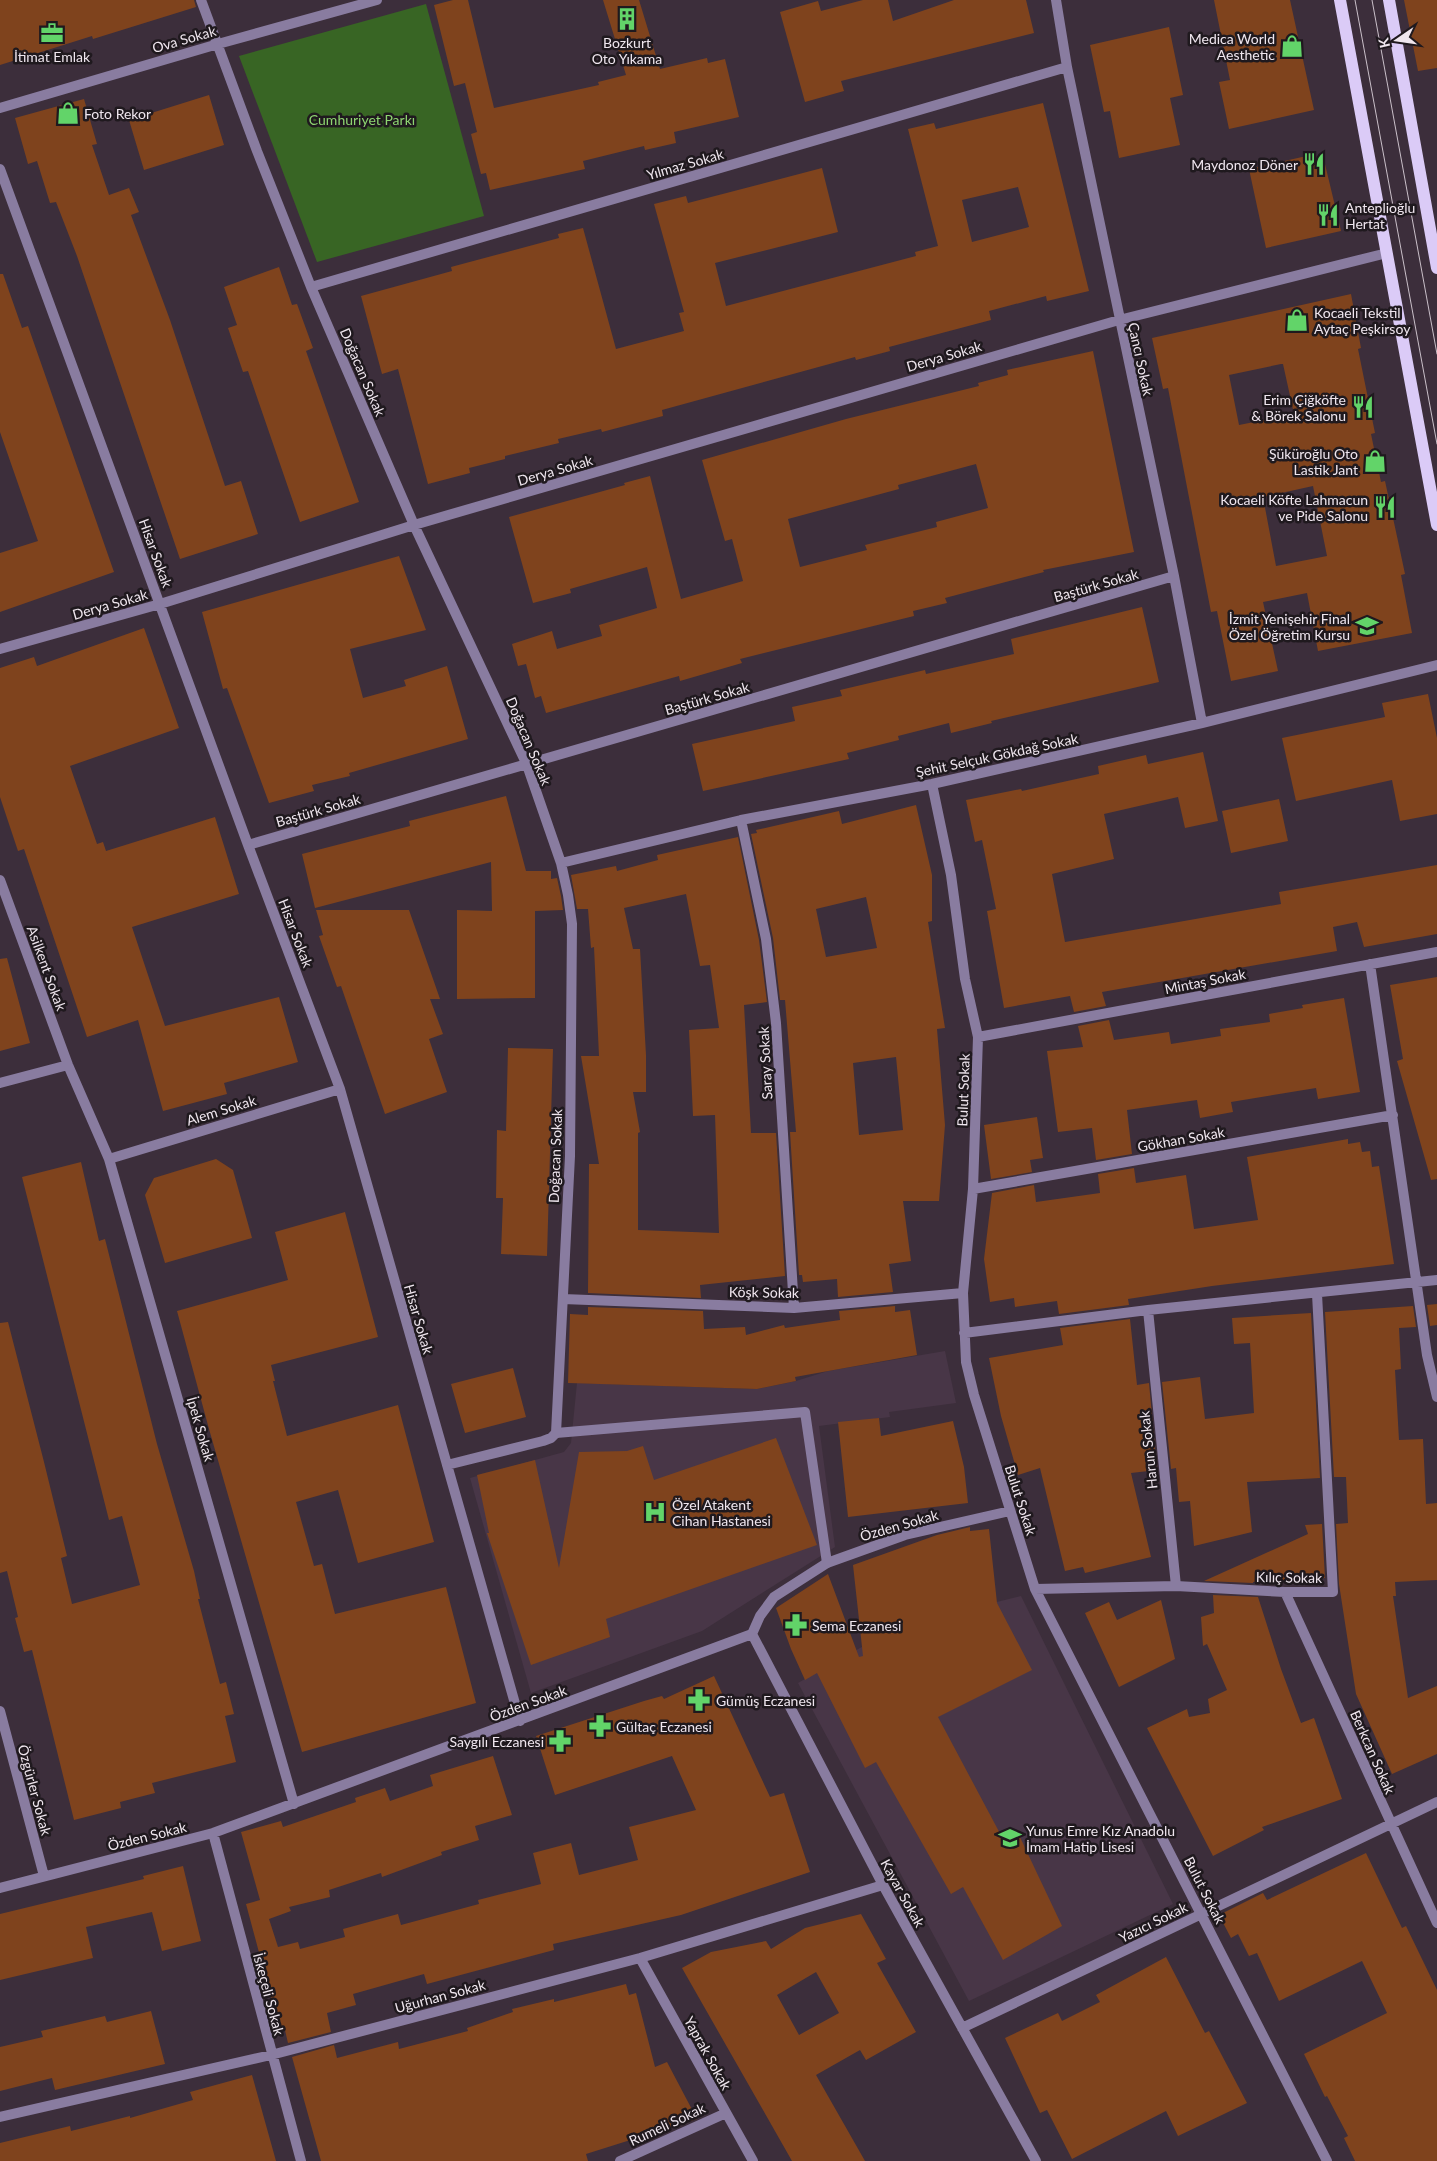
<svg xmlns="http://www.w3.org/2000/svg" width="1437" height="2161" font-family="Lato,sans-serif">
  <rect width="100%" height="100%" fill="#3c2e3b"/>
  <path fill="#483647" d="M945 1351 956 1403 889 1412 890 1417 819 1426 835 1547 702 1631 531 1693 470 1478 564 1452 571 1443 577 1383 757 1389 796 1381 828 1371Z
    M1021 1596 1173 1904 969 2001 798 1683 899 1626Z"/>
  <path fill="#386524" d="M426 4 484 216 317 262 239 56Z"/>
  <path fill="#7f431d" fill-rule="evenodd" d="M0 0H194L196 7 93 39 92 36 0 65Z
    M453 0H468L494 108 599 85 598 82 626 75 603 0H639L660 69 707 58 708 63 725 59 739 117 674 132 676 143 645 150 644 146 583 161 585 169 490 190 486 173 481 174 471 134 477 132 465 83 454 86 434 5Z
    M863 0H888L893 21 954 0H1026L1034 33 841 81 844 91 805 102 780 12 818 1 821 11Z
    M1214 0H1290L1314 110 1229 129 1219 82 1230 80Z
    M1404 0H1437V68L1418 71Z
    M1169 27 1183 95 1170 98 1180 145 1119 158 1110 111 1104 112 1090 45Z
    M209 95 224 145 144 170 129 120Z
    M84 99 97 144 92 145 109 195 129 188 139 212 131 215 170 320 225 486 241 481 258 534 180 559 77 256 56 202 50 203 37 161 28 164 15 118Z
    M1043 103 1089 291 1047 301 1046 296 989 311 991 320 889 347 890 351 856 360 855 357 662 410 663 416 602 432 601 429 558 439 559 443 505 456V459L469 468 470 473 428 484 398 369 382 374 361 296 452 271 451 267 559 238 558 234 583 228 616 349 684 331 679 313 684 312 654 204 686 196 688 203 822 168 838 232 715 263 726 306 916 256 915 252 938 246 908 129 934 123 936 129ZM1018 187 1029 227 972 242 962 200Z
    M1311 155 1324 160 1341 231 1266 248 1249 169Z
    M279 267 292 305 297 304 313 348 306 351 359 502 300 522 248 371 243 372 228 328 237 325 224 287Z
    M0 274H3L22 328 28 326 114 572 0 612V553L38 541 0 432Z
    M1351 294 1361 348 1358 349 1375 433 1371 434 1381 482 1385 481 1398 541 1405 574 1401 575 1412 633 1318 651 1307 593 1263 602 1278 671 1231 681 1217 611 1211 612 1168 388 1163 389 1152 338ZM1281 364H1283L1294 414 1239 425 1229 375ZM1313 486 1327 556 1276 566 1263 497Z
    M1093 351 1134 552 1043 570 1044 572 945 598 947 603 913 611 914 616 740 659 742 663 680 681 679 676 546 713 541 696 535 698 526 664 518 666 512 644 552 631 557 649 602 636 599 625 657 608 647 567 570 589 571 593 533 603 509 517 625 485 624 483 650 476 681 599 743 581 732 539 725 541 702 460 846 419 979 386 978 383 1008 375 1007 370ZM976 464 988 508 936 522 937 527 865 545 867 550 800 567 788 519 899 489 898 485Z
    M399 556 426 630 350 649 363 698 406 686 404 680 447 666 468 739 349 773 350 776 312 785 314 791 269 803 227 688 223 689 202 612Z
    M1142 607 1159 682 991 721 992 723 951 733 949 723 898 736 899 740 847 753 849 759 703 791 692 744 795 721 792 707 842 696 840 690 925 670 926 674 1014 654 1011 639Z
    M144 628 179 728 70 766 97 844 103 842 106 851 215 817 239 894 132 927 165 1026 279 997 298 1062 224 1083 227 1094 163 1111 138 1020 87 1037 24 849 18 851 0 797V668L34 657 37 666Z
    M1428 694 1437 738V814L1400 821 1392 780 1296 801 1282 738 1385 717 1382 703Z
    M1203 752 1218 821 1185 828 1178 797 1104 814 1114 859 1052 874 1065 942 1281 904 1279 892 1437 865V934L1364 947 1357 922 1333 927 1337 951 1102 992 1106 1006 1074 1012 1070 996 1004 1008 987 911 996 909 982 840 975 842 966 800 1021 789 1022 791 1099 774 1098 766 1146 755 1148 764Z
    M506 796 526 871H551V879L557 878 561 896 563 910 535 911V998L457 999V910L492 911 491 862 315 908 302 854 410 826 409 821Z
    M1279 799 1288 841 1231 853 1222 811Z
    M916 805 932 875V921L928 922 945 1028 937 1029 945 1125 939 1201H903L911 1261 889 1264 893 1292 838 1297 837 1279 803 1282 802 1275H799L790 1132H796L785 1000H780L773 938 751 834 757 833 756 830 839 811 842 824ZM866 897 877 948 826 957 816 909ZM896 1057 903 1130 859 1135 853 1063Z
    M738 837 759 940 767 1002 744 1005 751 1133H776L785 1276 700 1285 701 1298 588 1293 589 1164H599L581 1056H599L594 947 591 948 588 909H577L571 875 616 866 617 871 658 860 657 855ZM686 894 700 966 710 965 719 1028 689 1030 693 1116 715 1115 719 1233 638 1230V1133L640 1132 633 1092H646V1055L640 949H633L624 908Z
    M316 910H409L440 999H430L443 1034 429 1039 447 1092 385 1114 341 986 337 987 319 936 323 935Z
    M7 958 30 1043 0 1051V959Z
    M1437 977V1179L1431 1180 1397 1061 1403 1059 1390 985Z
    M1344 998 1360 1092 1318 1099 1316 1088 1231 1102 1233 1112 1200 1118 1197 1100 1127 1110 1132 1154 1096 1160 1092 1128 1058 1132 1047 1051 1083 1047 1078 1026 1109 1020 1114 1040 1169 1032 1171 1044 1221 1036 1220 1029 1270 1022 1269 1014 1303 1008 1302 1005Z
    M508 1048 553 1049 547 1256 501 1254 503 1198H496L497 1130 506 1131Z
    M1037 1117 1043 1158 1030 1160 1032 1172 991 1179 984 1125Z
    M1348 1139V1144L1360 1142 1362 1152 1370 1151 1372 1167 1379 1166 1394 1264 1212 1286 1128 1299 1129 1305 1059 1314 1057 1301 1015 1307 1014 1298 990 1302 984 1259 992 1193 1034 1185 1036 1202 1100 1193 1098 1174 1134 1168 1136 1183 1186 1175 1194 1229 1258 1220 1247 1157Z
    M216 1159 233 1170 252 1238 165 1263 145 1195 154 1178Z
    M81 1162 99 1241 105 1239 157 1444 194 1571 200 1599H198L220 1684 226 1682 234 1714 225 1716 236 1762 152 1783 155 1793 120 1802 121 1808 74 1820 32 1650 24 1652 15 1618 18 1617 7 1571 0 1573V1323L8 1322 44 1462 67 1556 61 1558 72 1604 140 1585 122 1516 109 1520 22 1177Z
    M345 1212 378 1337 271 1365 275 1381H273L287 1436 398 1405 434 1542 358 1563 338 1490 296 1502 314 1566 322 1564 335 1614 446 1587 476 1703 302 1752 209 1429 177 1311 288 1280 275 1232Z
    M1437 1304V1325L1430 1326 1427 1305Z
    M895 1306V1312L910 1310 917 1355 795 1377 796 1381 757 1389 568 1383 570 1314 588 1315V1307L703 1311 704 1329 745 1327 746 1335 784 1325 785 1328 840 1320 839 1311Z
    M1413 1306 1416 1327 1399 1328 1401 1369 1395 1370 1399 1440 1423 1439 1426 1504 1437 1503V1580L1395 1582 1396 1596H1393L1408 1698 1437 1686V1754L1392 1774 1356 1694 1339 1584 1336 1524 1348 1523 1346 1477H1334L1325 1312Z
    M1311 1313 1320 1478 1247 1482 1252 1532 1194 1546 1190 1501 1179 1502 1176 1468 1171 1469 1162 1382 1200 1377 1205 1419 1254 1413 1250 1343 1234 1344 1232 1318Z
    M1130 1319 1137 1385 1149 1383 1157 1470 1131 1473 1151 1557 1085 1573 1083 1567 1065 1571 1040 1468 1018 1475 1001 1416 989 1358 1063 1345 1060 1328Z
    M513 1368 526 1417 465 1433 451 1384Z
    M879 1418 881 1436 953 1421 964 1467 968 1503 848 1517 838 1422Z
    M776 1438 817 1545 606 1619 610 1637 531 1665 487 1533H489L477 1475 535 1460 559 1568 579 1452 627 1451 643 1446 654 1480Z
    M1322 1524 1325 1578 1253 1582V1583L1204 1581 1308 1534 1305 1525Z
    M970 1527V1531L989 1529 997 1603 1032 1670 938 1717 1004 1841 1018 1833 1062 1926 1003 1960 963 1887 951 1894 876 1762 865 1768 817 1673 805 1680 791 1649 776 1608 828 1574 859 1657 863 1656 853 1565 937 1535Z
    M1213 1595 1258 1597 1281 1669 1301 1723 1314 1718 1342 1799 1262 1827 1264 1830 1213 1856 1147 1728 1187 1709 1189 1717 1210 1713 1208 1699 1227 1690 1207 1644 1203 1646 1201 1617 1214 1613Z
    M1161 1600 1175 1659 1119 1687 1085 1613 1109 1602 1117 1620Z
    M714 1676 770 1797 784 1793 810 1872 681 1915 553 1944 554 1950 427 1984 424 1974 353 1994 356 2005 327 2013 331 2032 288 2043 284 2026 279 2027 246 1904 260 1900 241 1832 281 1821 283 1827 356 1802 355 1798 385 1788 390 1801 433 1786 430 1775 493 1756 512 1815 475 1826 479 1840 441 1852 442 1855 382 1877 381 1873 329 1890 330 1897 289 1907 291 1911 269 1919 278 1947 298 1942 300 1949 345 1937 343 1929 398 1914 401 1925 479 1904 478 1900 541 1884 533 1853 571 1843 579 1875 638 1860 629 1827 696 1810 672 1756 555 1795 536 1736 644 1701 662 1696 664 1699Z
    M1366 1853 1402 1928 1406 1926 1437 1990V2161H1355L1344 2138 1348 2136 1327 2096 1325 2097 1304 2054 1387 2013 1362 1961 1279 2001 1257 1953 1249 1956 1238 1934 1231 1938 1219 1915 1263 1893 1267 1900Z
    M183 1866 201 1941 162 1951 152 1912 86 1927 93 1958 0 1980V1914L144 1879 143 1876Z
    M861 1914 886 1959 877 1963 916 2032 866 2060 860 2050 816 2075 865 2161H792L682 1968 711 1952 766 1941 771 1949 805 1928ZM816 1972 839 2013 799 2035 777 1995Z
    M1166 1957 1205 2033 1209 2031 1247 2103 1178 2136 1166 2111 1072 2159 1047 2110 1040 2113 1005 2038 1058 2013 1062 2021 1100 2002 1096 1995Z
    M626 1984 629 1995 636 1993 655 2067 667 2062 697 2119 586 2154 588 2161H321L292 2057 334 2045 337 2058 398 2042 399 2049 468 2031 467 2028 513 2012 512 2009 554 1999V2002Z
    M151 2011 165 2064 55 2090 52 2078 0 2091V2047L43 2037 41 2031 105 2016 107 2022Z
    M252 2075 276 2161H0V2143L70 2126 71 2131 130 2116V2118L193 2100 190 2092Z"/>
  <g fill="none" stroke-linecap="round" stroke-linejoin="round">
    <path stroke="#897ca0" stroke-width="10" d="M556 1433 805 1412 827 1563"/>
    <path stroke="#897ca0" stroke-width="10" d="M201 0 257 151 311 287 414 525 527 765 561 863 568 895 572 924 570 1156 556 1433 551 1438 543 1441 447 1465
      M1056 0 1067 67 1174 576 1202 723
      M0 108 218 44 377 0
      M0 169 248 845 340 1089 520 1721
      M311 287 1067 67
      M0 649 160 604 414 525 1119 320 1387 253
      M932 784 951 875 965 979 978 1037 973 1189 963 1293 966 1362 974 1395 1035 1589 1327 2161
      M741 820 766 939 776 1023 794 1308
      M248 845 1174 576
      M561 863 741 820 932 784 1202 723 1437 665
      M0 880 68 1065 109 1159 294 1804
      M1370 964 1427 1355 1437 1397
      M978 1037 1437 952
      M0 1083 68 1065
      M109 1159 340 1089
      M973 1189 1393 1115
      M563 1299 794 1308 963 1293
      M1148 1310 1176 1586
      M964 1333 1148 1310 1437 1280
      M1035 1589 1176 1586 1285 1592H1333L1317 1294
      M1285 1592 1437 1923
      M752 1634 883 1885 1036 2161
      M0 1711 44 1876
      M213 1833 301 2161
      M0 1888 213 1833 752 1634 760 1616 774 1597 827 1563 905 1535 1010 1511
      M640 1958 753 2161
      M962 2028 1437 1802
      M0 2117 271 2055 640 1958 883 1885
      M620 2161 726 2113"/>
    <path stroke="#dbcbf7" stroke-width="12" d="M1340 0 1437 525
      M1389 0 1437 268"/>
    <path stroke="#cac0c9" stroke-width="1" d="M1355 0 1437 444
      M1372 0 1437 354"/>
  </g>
  <defs>
    <symbol id="building-bare" viewBox="-9 -9 18 18"><path d="M-4-6H4V6H1V3H-1V6H-4ZM-2.5-4.3h1.7v1.8h-1.7ZM.8-4.3h1.7v1.8H.8ZM-2.5-1h1.7V.8h-1.7ZM.8-1h1.7V.8H.8Z" fill="#62d469" stroke="#1f191e" stroke-width="2.5" paint-order="stroke"/></symbol>
    <symbol id="office-bare" viewBox="-9 -9 18 18"><path d="M-6-3h4V-5.5h4V-3h4V5H-6ZM-1-4.5V-3h2v-1.5ZM-6 0V1H6V0Z" fill="#62d469" stroke="#1f191e" stroke-width="2.5" paint-order="stroke"/></symbol>
    <symbol id="shop-bare" viewBox="-9 -9 18 18"><path d="M-5-2.5h2.3a2.7 3.5 0 0 1 5.4 0H5L5.5 6h-11ZM-1.5-2.5h3a1.5 2.3 0 0 0-3 0Z" fill="#62d469" stroke="#1f191e" stroke-width="2.5" paint-order="stroke"/></symbol>
    <symbol id="restaurant-bare" viewBox="-9 -9 18 18"><path d="M-5-6h1v4h1v-4h1v4h1v-4h1v5L-1.5 .5V6h-2V.5L-5-1ZM5-6V6H3V1.5H1.5Q1.5-4 5-6Z" fill="#62d469" stroke="#1f191e" stroke-width="2.5" paint-order="stroke"/></symbol>
    <symbol id="school-bare" viewBox="-9 -9 18 18"><path d="M0-5L7-2L0 1L-7-2ZM-4 1L0 2.5L4 1V4Q0 6-4 4Z" fill="#62d469" stroke="#1f191e" stroke-width="2.5" paint-order="stroke"/></symbol>
    <symbol id="hospital-bare" viewBox="-9 -9 18 18"><path d="M-5-5h3v3.5h4V-5h3V5h-3V1.5h-4V5h-3Z" fill="#62d469" stroke="#1f191e" stroke-width="2.5" paint-order="stroke"/></symbol>
    <symbol id="pharmacy-bare" viewBox="-9 -9 18 18"><path d="M-2-6h4v4h4v4h-4v4h-4v-4h-4v-4h4Z" fill="#62d469" stroke="#1f191e" stroke-width="2.5" paint-order="stroke"/></symbol>
  </defs>
  <g fill-rule="evenodd">
    <use href="#building-bare" x="611" y="3" width="32" height="32"/>
    <use href="#office-bare" x="36" y="17" width="32" height="32"/>
    <use href="#shop-bare" x="1276" y="30" width="32" height="32"/>
    <use href="#shop-bare" x="52" y="97" width="32" height="32"/>
    <use href="#restaurant-bare" x="1298" y="148" width="32" height="32"/>
    <use href="#restaurant-bare" x="1312" y="199" width="32" height="32"/>
    <use href="#shop-bare" x="1281" y="304" width="32" height="32"/>
    <use href="#restaurant-bare" x="1347" y="391" width="32" height="32"/>
    <use href="#shop-bare" x="1359" y="445" width="32" height="32"/>
    <use href="#restaurant-bare" x="1369" y="491" width="32" height="32"/>
    <use href="#school-bare" x="1351" y="610" width="32" height="32"/>
    <use href="#hospital-bare" x="639" y="1496" width="32" height="32"/>
    <use href="#pharmacy-bare" x="780" y="1609" width="32" height="32"/>
    <use href="#pharmacy-bare" x="683" y="1684" width="32" height="32"/>
    <use href="#pharmacy-bare" x="584" y="1710" width="32" height="32"/>
    <use href="#pharmacy-bare" x="544" y="1725" width="32" height="32"/>
    <use href="#school-bare" x="994" y="1822" width="32" height="32"/>
  </g>
  <g text-anchor="middle" dominant-baseline="central" stroke-width="5" stroke-linejoin="round" paint-order="stroke">
    <g font-size="14" fill="#efe6ee" stroke="#1f191e" text-anchor="start">
      <text x="1275" y="38" text-anchor="end">Medica World<tspan x="1275" dy="16">Aesthetic</tspan></text>
      <text x="627" y="42" text-anchor="middle">Bozkurt<tspan x="627" dy="16">Oto Yıkama</tspan></text>
      <text x="52" y="56" text-anchor="middle">İtimat Emlak</text>
      <text x="84" y="113">Foto Rekor</text>
      <text x="1298" y="164" text-anchor="end">Maydonoz Döner</text>
      <text x="1345" y="207">Anteplioğlu<tspan x="1345" dy="16">Hertat</tspan></text>
      <text x="1314" y="312">Kocaeli Tekstil<tspan x="1314" dy="16">Aytaç Peşkirsoy</tspan></text>
      <text x="1346" y="399" text-anchor="end">Erim Çiğköfte<tspan x="1346" dy="16">&amp; Börek Salonu</tspan></text>
      <text x="1358" y="453" text-anchor="end">Şüküroğlu Oto<tspan x="1358" dy="16">Lastik Jant</tspan></text>
      <text x="1368" y="499" text-anchor="end">Kocaeli Köfte Lahmacun<tspan x="1368" dy="16">ve Pide Salonu</tspan></text>
      <text x="1350" y="618" text-anchor="end">İzmit Yenişehir Final<tspan x="1350" dy="16">Özel Öğretim Kursu</tspan></text>
      <text x="672" y="1504">Özel Atakent<tspan x="672" dy="16">Cihan Hastanesi</tspan></text>
      <text x="812" y="1625">Sema Eczanesi</text>
      <text x="716" y="1700">Gümüş Eczanesi</text>
      <text x="616" y="1726">Gültaç Eczanesi</text>
      <text x="544" y="1741" text-anchor="end">Saygılı Eczanesi</text>
      <text x="1026" y="1830">Yunus Emre Kız Anadolu<tspan x="1026" dy="16">İmam Hatip Lisesi</tspan></text>
    </g>
    <g font-size="14" fill="#efe6ee" stroke="#1f191e">
      <text transform="translate(184 39) rotate(-16)">Ova Sokak</text>
      <text transform="translate(685 164) rotate(-16)">Yılmaz Sokak</text>
      <text transform="translate(944 356) rotate(-16)">Derya Sokak</text>
      <text transform="translate(1141 359) rotate(78)">Çancı Sokak</text>
      <text transform="translate(363 372) rotate(67)">Doğacan Sokak</text>
      <text transform="translate(555 470) rotate(-16)">Derya Sokak</text>
      <text transform="translate(156 553) rotate(70)">Hisar Sokak</text>
      <text transform="translate(1096 585) rotate(-16)">Baştürk Sokak</text>
      <text transform="translate(110 604) rotate(-16)">Derya Sokak</text>
      <text transform="translate(707 698) rotate(-16)">Baştürk Sokak</text>
      <text transform="translate(529 741) rotate(67)">Doğacan Sokak</text>
      <text transform="translate(997 755) rotate(-12)">Şehit Selçuk Gökdağ Sokak</text>
      <text transform="translate(318 810) rotate(-16)">Baştürk Sokak</text>
      <text transform="translate(296 933) rotate(69)">Hisar Sokak</text>
      <text transform="translate(47 968) rotate(70)">Asilkent Sokak</text>
      <text transform="translate(1205 981) rotate(-11)">Mintaş Sokak</text>
      <text transform="translate(765 1063) rotate(-93)">Saray Sokak</text>
      <text transform="translate(963 1090) rotate(-88)">Bulut Sokak</text>
      <text transform="translate(221 1110) rotate(-17)">Alem Sokak</text>
      <text transform="translate(1181 1139) rotate(-10)">Gökhan Sokak</text>
      <text transform="translate(555 1156) rotate(-88)">Doğacan Sokak</text>
      <text transform="translate(764 1292) rotate(1)">Köşk Sokak</text>
      <text transform="translate(419 1319) rotate(74)">Hisar Sokak</text>
      <text transform="translate(201 1429) rotate(74)">İpek Sokak</text>
      <text transform="translate(1148 1450) rotate(-96)">Harun Sokak</text>
      <text transform="translate(1021 1500) rotate(72)">Bulut Sokak</text>
      <text transform="translate(899 1525) rotate(-16)">Özden Sokak</text>
      <text transform="translate(1289 1577) rotate(1)">Kılıç Sokak</text>
      <text transform="translate(528 1703) rotate(-20)">Özden Sokak</text>
      <text transform="translate(1373 1752) rotate(66)">Berkcan Sokak</text>
      <text transform="translate(35 1790) rotate(75)">Özgürler Sokak</text>
      <text transform="translate(147 1836) rotate(-14)">Özden Sokak</text>
      <text transform="translate(1205 1890) rotate(63)">Bulut Sokak</text>
      <text transform="translate(903 1893) rotate(61)">Kayar Sokak</text>
      <text transform="translate(1153 1922) rotate(-26)">Yazıcı Sokak</text>
      <text transform="translate(269 1994) rotate(75)">İskeçeli Sokak</text>
      <text transform="translate(440 1996) rotate(-15)">Uğurhan Sokak</text>
      <text transform="translate(708 2053) rotate(61)">Yaprak Sokak</text>
      <text transform="translate(667 2124) rotate(-25)">Rumeli Sokak</text>
    </g>
    <g font-size="14" fill="#8ed571" stroke="#1f191e">
      <text x="362" y="119">Cumhuriyet Parkı</text>
    </g>
  </g>
  <g transform="translate(1397 40) rotate(257)" stroke="#1f191e" stroke-width="4" paint-order="stroke">
  <path d="M0-4L9 19L0 12L-9 19Z" fill="#efe6ee"/>
  <text y="-8" font-size="14" font-weight="bold" text-anchor="middle" fill="#efe6ee">K</text>
  </g>
</svg>
